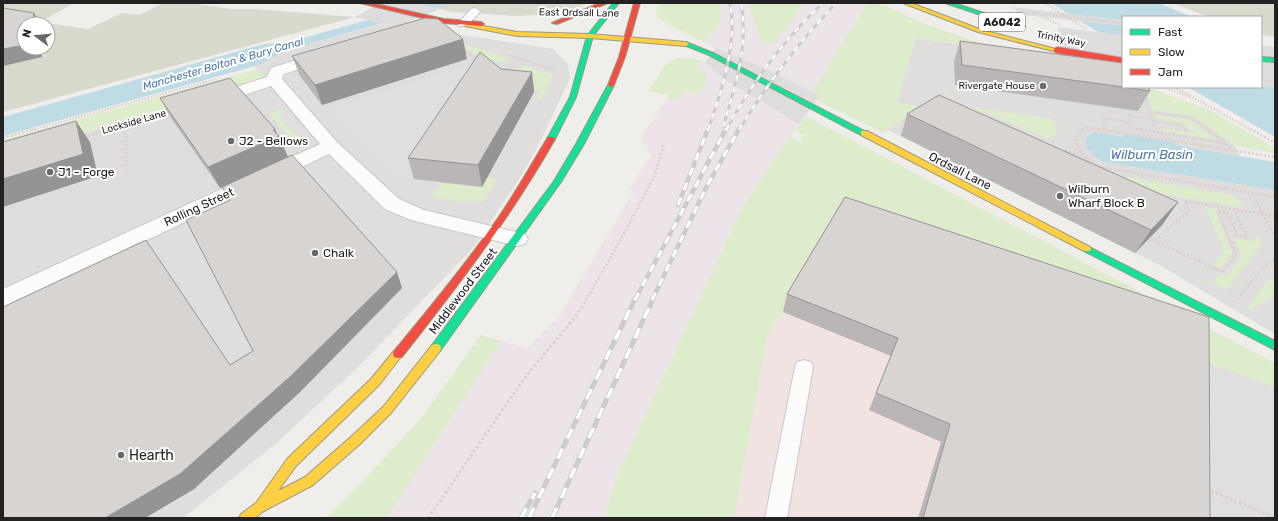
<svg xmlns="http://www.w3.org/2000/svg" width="1278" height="521" font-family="Rubik,sans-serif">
  <rect width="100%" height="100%" fill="#f0eeeb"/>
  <path fill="#dfdedc" d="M382 24 395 27 402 24 469 36 553 49 568 64 570 78 539 144 521 176 474 247 358 367 279 441 183 518H3V157L266 79 255 66 264 63 284 51Z
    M916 38 1004 51 1198 109 1235 146 1240 156 1174 145 1122 134 1123 137 1089 151 1103 162 1275 190V334L1163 267 888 130 883 133 868 124 878 98 897 102Z"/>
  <path fill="#f1e3e1" d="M840 200 1275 363V518H734L768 334Z"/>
  <path fill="#ede4e9" d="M722 3H868L815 102 742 208 617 476 604 518H387L501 341 527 348 559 317 634 192 629 190 651 156 641 137 667 99 679 100 686 91 700 94 708 77 697 68 702 61 705 63 715 48 705 43 719 25Z"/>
  <path fill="#d9d9cd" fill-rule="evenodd" d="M7 3 72 4 40 22 88 29 122 13 140 15 162 3H191L230 9H255L355 17 3 112V5ZM24 24H48V48H24Z
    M414 3H587L576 9 563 13 518 16 452 12Z
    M1172 3H1275V37L1261 35V17H1209Z"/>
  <path fill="#ddeccb" d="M661 3H722L719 25 705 43 662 21 656 15 657 8Z
    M748 3H806L775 42 764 46Z
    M868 3C888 3 905 16 923 23 950 33 976 42 1004 49V51L916 38 897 102 923 107 883 133 816 100 812 92Z
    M459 43 507 57 508 61C486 63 476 55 459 43Z
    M677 58H691L702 61 697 68 708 76 700 94 686 91 679 100 667 99 669 95 648 91 666 64Z
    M525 65 553 75 542 100 536 99 540 90 518 88 504 71 519 70Z
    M258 69 266 79 3 157V140Z
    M1147 87 1210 110 1275 148V153L1235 146 1193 116 1152 110 1145 89Z
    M944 94H948L949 104 1054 119 1057 134 1048 139 984 111 975 117 944 104 942 99Z
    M282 109 285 111 280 117 296 136 309 138 294 143 269 113Z
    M1154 114 1190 120 1217 140 1161 131 1160 128 1195 133 1182 122 1156 119Z
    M806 116 1275 363V387L1206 362 783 312 768 334 734 518H604L617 476 742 208 790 136 801 142 802 135 796 130Z
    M1105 173 1237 196 1244 208 1134 189Z
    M487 178 497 179 484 201 463 202 431 196 442 183 482 187Z
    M1205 207 1214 209 1232 253 1221 268 1213 265 1224 251Z
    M1258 235 1262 244 1226 290 1213 283 1221 274 1226 277 1242 256 1234 238 1253 241Z
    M1269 278 1275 281V295L1251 310 1248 308Z
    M481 335 501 341 387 518H326L360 484 419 421Z"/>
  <path fill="#e0dfde" d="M471 65 487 77 474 84 412 178 398 176 378 154 329 109Z
    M285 111 308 136H296L280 117Z
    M108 236 123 237 33 278 29 272Z
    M1206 362 1275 387V518H1205Z"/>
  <path fill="#bfdbe3" d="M429 3H453L284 51 264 63 255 66 3 136V117L264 44 285 43Z
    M1051 3H1159L1192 17H1123V47Z
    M1261 50 1275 58V137L1188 87H1261Z
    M1094 132 1123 137 1122 134 1173 142 1175 145 1275 162V190L1103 162C1092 155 1076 143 1094 132Z"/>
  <path fill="#dedddd" d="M380 3H414L440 9 395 27 355 17Z
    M1012 7 1123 20V26L1023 15Z
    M1058 27 1123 35V75L1057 50Z
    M1261 46 1275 47V88L1261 87Z
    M715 48 764 68 820 96 799 124 724 79 705 63Z"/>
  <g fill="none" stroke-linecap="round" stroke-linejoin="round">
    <defs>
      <path id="lane" d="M475 8 480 11 479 13 467 26H459L458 24 459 22 471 9Z
        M804 360 811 362 813 367 787 518H765L795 367 797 362Z"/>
      <path id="street" d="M325 51 330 53 333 56 330 59 284 74 282 79 337 142 399 199 424 210 525 234 528 239 525 244 517 246 411 220 385 209 329 154 3 308V289L320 144 271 86 235 98 229 97 227 93 229 89 267 77 271 68Z"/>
      <path id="fast" d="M613 3H619L593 36 576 97 554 141H548L547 139 570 97 587 36Z
        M945 3H954L1025 27 1020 28Z
        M686 42 713 53 868 133 867 135H861L709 55 684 45 683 44Z
        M1261 57 1275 58V62L1261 61Z
        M611 83 614 85 584 144 561 182 440 351 436 352 432 351 431 348 432 345 554 181 576 144 608 85Z
        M1087 246 1275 341V350L1084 251 1083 249 1084 247Z"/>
      <path id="slow" d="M903 3H911L982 30 1060 50 1057 52 978 32Z
        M467 23 517 32 590 34 686 42 689 44 686 46 590 38 517 36 465 26V24Z
        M861 131H867L1090 247 1091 249 1090 251H1084L861 135Z
        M436 344 440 345 441 348 440 351 391 413 360 444 313 485 262 512 255 518H239L241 514 256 503 288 458 371 379 394 351 398 350 402 351 403 354 379 385 296 466 278 491 305 477 352 436 383 407 432 345Z"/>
      <path id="jam" d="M360 3H371L444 19 481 22 484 24 481 26 444 23Z
        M600 3H608L557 24 552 23Z
        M634 3H640L625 57 614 85 611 87 609 86 608 85 619 57Z
        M548 137H554L555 139C511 217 457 287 402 357L398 358 394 357 393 354 394 351C429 309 464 266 496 221 515 194 531 165 548 137Z"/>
    </defs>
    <use href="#lane" stroke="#c9c8c7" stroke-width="2"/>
    <use href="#street" stroke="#c9c8c7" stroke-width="2"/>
    <use href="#fast" stroke="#999a82" stroke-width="2"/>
    <use href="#slow" stroke="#999a82" stroke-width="2"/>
    <use href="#jam" stroke="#999a82" stroke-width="2"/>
    <path stroke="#dccecd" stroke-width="2" stroke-dasharray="1.5 1.5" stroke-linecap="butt" d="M1045 3 1086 29
      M1042 16 1059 25
      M464 49 477 60
      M510 55 556 71
      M501 71 514 66
      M1163 87 1190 97
      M1174 87 1252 130
      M1145 97 1156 130
      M1150 112 1192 118 1208 130
      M1153 121 1180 125 1187 130
      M1128 122 1131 128 1144 130
      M121 126 123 130
      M32 130 216 79
      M108 130 170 112
      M1082 130 1085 127 1104 130
      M1105 130 1102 118 1130 122 1128 115 1152 119"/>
    <path stroke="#dccecd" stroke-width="2.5" stroke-dasharray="2 2" stroke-linecap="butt" d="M122 129 126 137V173
      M1083 129C1066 144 1087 159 1100 167L1275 197
      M1098 129 1275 157
      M1137 129 1225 143
      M1185 129 1188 131
      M1207 129 1223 141 1230 149
      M1250 129 1275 143
      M84 137 112 129
      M3 138 35 129
      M1065 151 1083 155
      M1252 193 1275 237
      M1147 237 1222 272 1236 255 1218 212 1227 213 1238 236 1247 237 1234 209
      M1156 241 1169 227 1189 211 1185 201 1237 210
      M1238 299 1261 270 1275 258
      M586 300 624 234 655 175 664 143"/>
    <path stroke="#dccecd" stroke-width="3" stroke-dasharray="2.5 2.5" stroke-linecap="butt" d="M1207 489 1275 518
      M428 518 526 376 577 315 587 299"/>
    <use href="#lane" fill="#fdfcfc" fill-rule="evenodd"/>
    <use href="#street" fill="#fdfcfc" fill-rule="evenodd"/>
    <use href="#fast" fill="#16e098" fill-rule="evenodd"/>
    <use href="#slow" fill="#ffcf43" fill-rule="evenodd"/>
    <use href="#jam" fill="#f24e42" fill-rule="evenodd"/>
    <defs>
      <path id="rail-far2" d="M723 127C735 87 749 45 741 3
        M708 130C721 93 738 42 730 3
        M726 130C752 83 783 40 823 3
        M739 130C767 84 799 42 836 3"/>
      <path id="rail-far1" d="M678 205 708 129
        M635 300 726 129
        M652 300 707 186 739 129"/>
      <path id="rail" d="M521 518 535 493
        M529 518 635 299
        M552 518 653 299"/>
    </defs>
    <use href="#rail-far2" stroke="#ccc" stroke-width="3"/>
    <use href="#rail-far1" stroke="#ccc" stroke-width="4.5"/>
    <use href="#rail" stroke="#ccc" stroke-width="5"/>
    <use href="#rail-far2" stroke="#fff" stroke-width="2" stroke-dasharray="6" stroke-linecap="butt"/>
    <use href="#rail-far1" stroke="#fff" stroke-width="3" stroke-dasharray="8" stroke-linecap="butt"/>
    <use href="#rail" stroke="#fff" stroke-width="3.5" stroke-dasharray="11" stroke-linecap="butt"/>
    <defs>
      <path id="jam-bridge" d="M1057 50 1123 61"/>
    </defs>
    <use href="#jam-bridge" stroke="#c5a2ac" stroke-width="8" stroke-linecap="butt"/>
    <path stroke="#dccecd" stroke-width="2" stroke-dasharray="1.5 1.5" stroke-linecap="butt" d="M1017 11 1123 23"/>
    <path stroke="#dccecd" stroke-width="2.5" stroke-dasharray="2 2" stroke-linecap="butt" d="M1237 210 1275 216"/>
    <use href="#jam-bridge" stroke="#f24e42" stroke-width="6"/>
  </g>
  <path fill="#b9b6b5" d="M960 41 1150 91 1138 111 955 85 954 61Z
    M292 56 467 59 322 105 300 76Z
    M501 69 532 72 534 92 482 187 414 179 408 158Z
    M160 98 277 134 279 136 287 157 402 288 300 392 194 489 145 518H3L230 365 253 351 229 200 222 187 220 188 171 118Z
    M907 114 1178 202 1162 225 1135 253 901 136Z
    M845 197 1210 518H918L941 442 869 410 891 356 783 312 787 294Z"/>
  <path fill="#969493" d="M34 13 41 24H33Z
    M463 39 467 59 322 105 315 85Z
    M24 45V48H42V57L3 66V49Z
    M532 72 534 92 482 187 478 165Z
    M76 121 90 142 98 176 3 207V179Z
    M275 129 278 136H279L288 157 220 188 208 167Z
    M1178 202 1162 225 1135 253 1151 230Z
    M397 272 402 288 300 392 194 489 145 518H105Z"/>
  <path fill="#d7d4d2" stroke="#969493" d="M3 8 34 13 33 24H24V45L3 49Z
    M425 18 438 19 463 39 315 85 292 56Z
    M960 41 1123 63V87L962 65Z
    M480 52 501 69 532 72 478 165 408 158Z
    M230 78 275 129 273 130 279 136 208 167 160 98Z
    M1123 87H1148L1150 91Z
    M939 95 1178 202 1151 230 907 114Z
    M76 121 83 154 3 179V142Z
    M292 155 397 272 291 376 180 474 105 518H3V307L146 240 230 365 253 351 186 220 230 200 222 187Z
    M845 197 1209 317 1210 518H923L950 424 876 393 898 338 787 294Z"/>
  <g fill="#6a6968" stroke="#fff" stroke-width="1.5">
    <circle cx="1043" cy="86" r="4"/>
    <circle cx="231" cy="141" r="4"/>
    <circle cx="50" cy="172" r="4"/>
    <circle cx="1060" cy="196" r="4"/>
    <circle cx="315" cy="253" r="4"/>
    <circle cx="121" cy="455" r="4"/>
  </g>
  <g text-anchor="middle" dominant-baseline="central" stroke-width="4" stroke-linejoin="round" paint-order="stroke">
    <g font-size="10" fill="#222" stroke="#fff">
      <text transform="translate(579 13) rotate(1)">East Ordsall Lane</text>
      <text transform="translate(1061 39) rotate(11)">Trinity Way</text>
      <text transform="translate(134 122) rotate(-16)">Lockside Lane</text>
    </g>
    <g font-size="10" fill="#222" stroke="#fff" text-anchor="end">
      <text x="1035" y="86">Rivergate House</text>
    </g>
    <rect fill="#fff" stroke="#646464" stroke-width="1" x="979" y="13" width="46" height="18" rx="3"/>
    <g font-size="11" font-weight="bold" fill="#222">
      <text x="1002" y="22">A6042</text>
    </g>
    <g font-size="11" font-style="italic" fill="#4a7aab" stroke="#fff">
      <text transform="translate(223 64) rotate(-16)">Manchester Bolton &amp; Bury Canal</text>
    </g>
    <g font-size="12" fill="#222" stroke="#fff" text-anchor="start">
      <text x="239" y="141">J2 - Bellows</text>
      <text x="58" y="172">J1 - Forge</text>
      <text x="1068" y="189">Wilburn<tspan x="1068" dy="14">Wharf Block B</tspan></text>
      <text x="323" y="253">Chalk</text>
    </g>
    <g font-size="12" fill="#222" stroke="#fff">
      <text transform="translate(960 171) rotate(27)">Ordsall Lane</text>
      <text transform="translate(199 207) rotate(-25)">Rolling Street</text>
      <text transform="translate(463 291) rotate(-53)">Middlewood Street</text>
    </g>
    <g font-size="13" font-style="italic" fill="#4a7aab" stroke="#fff">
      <text x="1152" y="154">Wilburn Basin</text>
    </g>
    <g font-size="14" fill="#222" stroke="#fff" text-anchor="start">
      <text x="129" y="455">Hearth</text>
    </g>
  </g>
  <rect width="1278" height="521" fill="none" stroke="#222222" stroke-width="8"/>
  <rect x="1122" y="16" width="140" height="72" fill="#ffffff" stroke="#a7a7a7"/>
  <rect x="1130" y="29" width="20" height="6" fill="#16e098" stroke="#a7a7a7"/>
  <text x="1158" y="36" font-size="12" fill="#222222">Fast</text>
  <rect x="1130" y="49" width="20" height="6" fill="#ffcf43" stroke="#a7a7a7"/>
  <text x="1158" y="56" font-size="12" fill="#222222">Slow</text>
  <rect x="1130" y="69" width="20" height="6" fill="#f24e42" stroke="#a7a7a7"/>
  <text x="1158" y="76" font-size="12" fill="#222222">Jam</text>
  <g transform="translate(36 36) rotate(286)"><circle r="19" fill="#ffffff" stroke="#a7a7a7"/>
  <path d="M0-3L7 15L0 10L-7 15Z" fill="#6a6968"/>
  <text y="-6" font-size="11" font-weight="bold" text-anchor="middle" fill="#222222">N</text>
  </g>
</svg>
